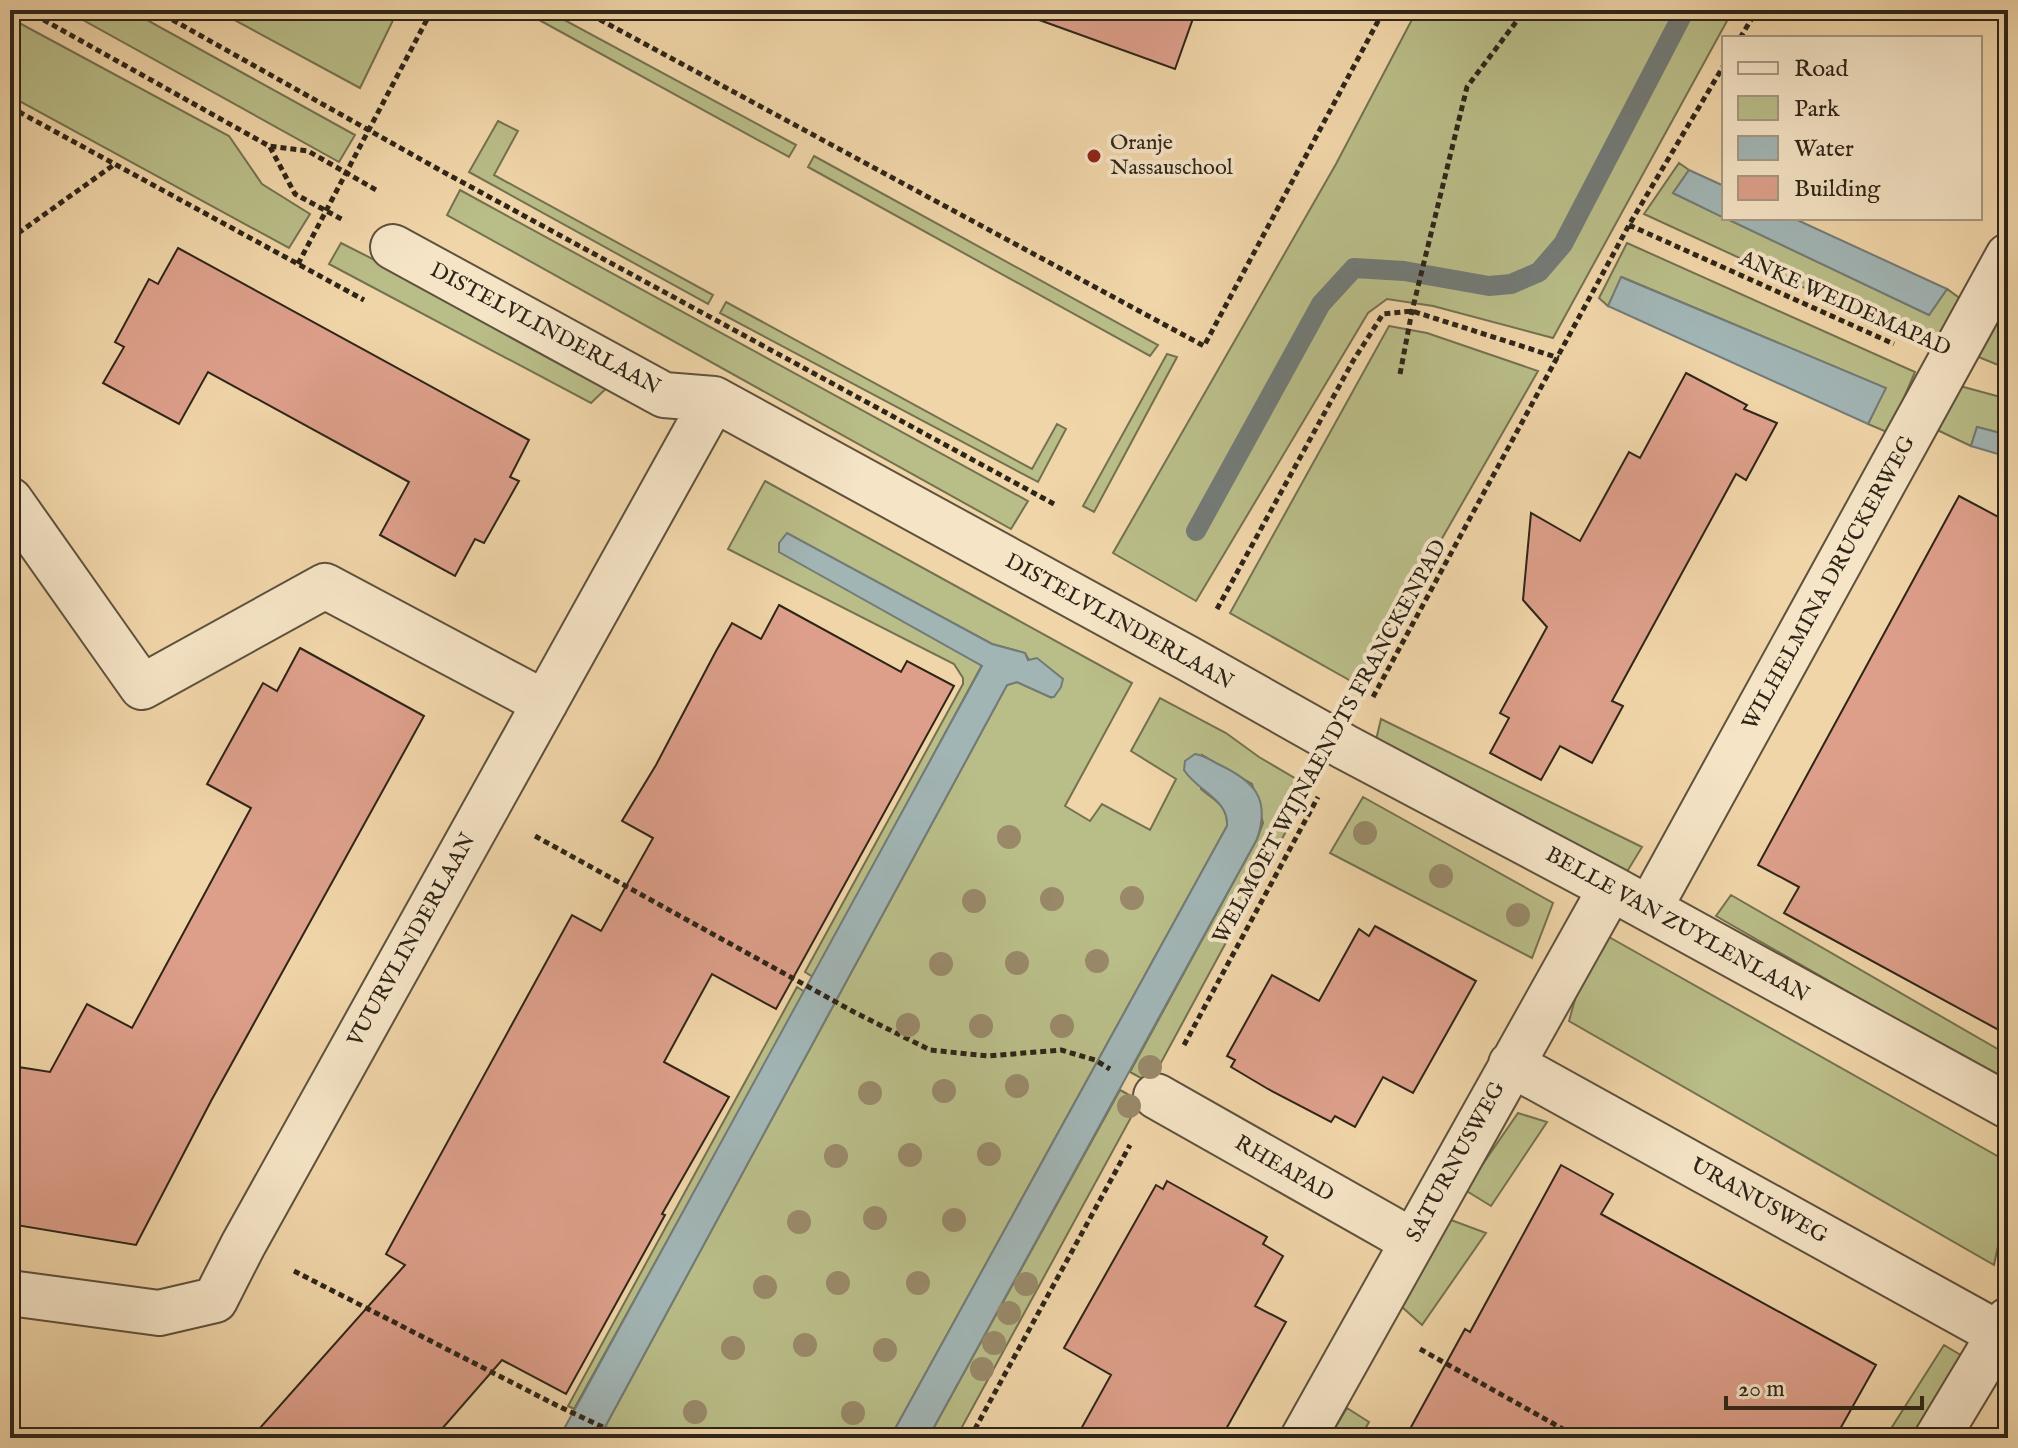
<svg xmlns="http://www.w3.org/2000/svg" width="2018" height="1448" font-family="'IM FELL English',serif">
  <rect width="100%" height="100%" fill="#f0d5a8"/>
  <filter id="stains"><feTurbulence type="fractalNoise" baseFrequency=".0025" numOctaves="4"/><feColorMatrix values="0 0 0 0 .2 0 0 0 0 .09 0 0 0 0 .02 0 0 0 .5 -.17"/></filter>
  <radialGradient id="worn" r=".72"><stop offset=".6" stop-color="#630" stop-opacity="0"/><stop offset="1" stop-color="#630" stop-opacity=".3"/></radialGradient>
  <path fill="#b9bd88" stroke="#747150" stroke-width="2" d="M65 10H129L355 135 339 162Z
    M216 10H398L360 88Z
    M521 10H546L796 145 789 157Z
    M1417 10H1733L1553 338 1433 306 1387 299 1368 313 1196 601 1113 553 1336 164Z
    M10 18 229 136 262 184 310 214 289 248 10 96Z
    M498 121 518 131 494 175 713 295 708 304 469 172Z
    M814 156 1158 345 1150 356 808 167Z
    M1679 163 1689 170 1673 193 1929 315 1947 289 1961 299 1931 346 1644 214Z
    M460 190 1028 501 1011 529 447 215Z
    M341 243 614 381 591 403 329 264Z
    M1627 243 1915 372 1889 433 1868 424 1885 388 1622 277 1608 306 1599 298Z
    M2008 297V369L1976 356Z
    M726 302 1032 469 1057 424 1066 429 1038 482 720 313Z
    M1389 326 1427 333 1538 371 1358 685 1230 613Z
    M1167 354 1177 357 1094 512 1083 506Z
    M1960 386 2008 399V435L1977 427 1971 446 1933 428Z
    M765 481 1132 683 1065 806 1090 821 1102 804 1150 830 1176 779 1131 751 1160 698 1226 733 1259 757 1310 787 1150 1083 1130 1072 1257 839 1263 823 1252 784 1202 755 1201 789C1215 801 1228 805 1227 826L890 1438H599L1007 685 1017 682 1050 697 1025 653 992 644 787 534 784 537 982 665 813 977 805 972 963 684V678L954 664 728 549Z
    M1381 719 1642 847 1625 875 1375 744Z
    M1363 797 1553 903 1532 958 1330 853Z
    M1731 895 2008 1055V1084L1716 916Z
    M1609 937 2008 1162V1228L1998 1246 1994 1265 1569 1021 1576 996Z
    M797 987 805 992 574 1409 568 1406Z
    M1120 1090 1140 1101 956 1438H928Z
    M1518 1113 1547 1122 1491 1206 1465 1190Z
    M1451 1220 1486 1233 1422 1325 1402 1307Z
    M1944 1345 1964 1357 1916 1438H1885Z
    M1347 1408 1369 1422 1360 1438H1329Z"/>
  <path fill="#a1b5b5" stroke="#737b77" stroke-width="2" d="M1689 170 1724 186V218L1673 193Z
    M1725 218H1793L1947 289 1929 315Z
    M1621 277 1886 388 1868 424 1608 306Z
    M1977 427 2008 435V457L1971 446Z
    M787 533 992 644 1025 653 1028 660 1037 658 1063 679 1061 687 1054 697H1050L1017 682 1007 685 599 1438H559L982 666 779 552V543Z
    M1195 754C1204 755 1210 760 1218 764 1254 781 1271 798 1257 839L928 1438H890L1227 826C1229 799 1197 791 1184 770L1185 761Z"/>
  <g fill="none" stroke-linecap="round" stroke-linejoin="round">
    <path stroke="#737b77" stroke-width="20" d="M1196 531 1321 304 1354 268 1404 271 1489 286 1511 284 1539 272 1563 244 1685 10"/>
  </g>
  <path fill="#dd9f8a" stroke="#2e2519" stroke-width="2" d="M1032 10H1196L1175 69 1031 17Z
    M178 248 529 440 510 477 519 481 484 543 475 539 455 576 380 535 409 482 208 372 179 424 103 383 124 347 115 342 149 279 158 284Z
    M1686 373 1747 405 1744 409 1777 423 1746 480 1736 474 1612 701 1623 706 1592 763 1560 746 1541 780 1490 753 1509 718 1500 713 1547 627 1523 600 1531 513 1580 541 1629 452 1640 458Z
    M1959 496 2008 522V1035L1784 913 1799 887 1758 865Z
    M779 605 901 672 907 661 954 686 776 1009 712 974 664 1062 729 1097 662 1214 665 1215 566 1394 502 1360 434 1438H251L405 1265 386 1254 572 915 601 931 653 838 622 821 656 765 716 651 732 623 761 639Z
    M300 648 424 716 211 1101 136 1245 10 1224V1120L18 1067 50 1072 87 1004 132 1028 251 808 207 784 263 683 277 691Z
    M1375 926 1476 981 1413 1093 1383 1077 1355 1127 1335 1116 1331 1122 1268 1089 1231 1067 1235 1060 1227 1056 1272 975 1319 1001 1359 929 1369 936Z
    M1561 1165 1613 1194 1601 1214 1876 1365 1835 1438H1405L1465 1329 1470 1332Z
    M1167 1181 1267 1237 1263 1244 1283 1256 1255 1306 1286 1322 1221 1438H1076L1111 1375 1064 1348 1156 1185 1163 1189Z"/>
  <g fill="none" stroke-linecap="round" stroke-linejoin="round">
    <defs>
      <path id="street" d="M393 247 664 395 714 399 1189 659 1345 747 1611 888 2008 1106
        M10 500 142 687 325 586 545 703
        M1649 909 2008 256
        M1511 1064 2008 1339
        M1156 1096 1412 1241
        M10 1293 159 1313 215 1300 243 1245 714 399
        M1303 1438 1611 888
        M1937 1438 2008 1320"/>
    </defs>
    <use href="#street" stroke="#5e513d" stroke-width="48"/>
    <path stroke="#2e2519" stroke-width="5" stroke-dasharray="6 4" stroke-linecap="butt" d="M26 10 269 146 308 151 378 191
      M155 10 438 169 1054 504
      M582 10 1204 346 1384 10
      M1740 38 1757 10
      M10 107 364 300
      M270 147 295 194 345 221
      M1629 225 1894 344
      M10 239 115 164
      M298 264 432 10
      M1400 374 1412 311 1467 87 1525 10
      M1217 609 1353 361 1383 314 1412 311 1559 358
      M1373 697 1629 225 1724 65
      M535 836 854 1012 930 1050 988 1056 1061 1050 1095 1060 1110 1069
      M1184 1045 1318 797
      M294 1271 556 1405 626 1438
      M1420 1349 1579 1438
      M970 1438 1130 1145"/>
    <use href="#street" stroke="#f5e4c6" stroke-width="44"/>
  </g>
  <g fill="#998969">
    <circle cx="1365" cy="833" r="12"/>
    <circle cx="1009" cy="837" r="12"/>
    <circle cx="1441" cy="876" r="12"/>
    <circle cx="1132" cy="898" r="12"/>
    <circle cx="1052" cy="899" r="12"/>
    <circle cx="974" cy="901" r="12"/>
    <circle cx="1518" cy="915" r="12"/>
    <circle cx="1097" cy="961" r="12"/>
    <circle cx="1017" cy="963" r="12"/>
    <circle cx="941" cy="964" r="12"/>
    <circle cx="908" cy="1025" r="12"/>
    <circle cx="981" cy="1026" r="12"/>
    <circle cx="1062" cy="1026" r="12"/>
    <circle cx="1150" cy="1067" r="12"/>
    <circle cx="1017" cy="1086" r="12"/>
    <circle cx="944" cy="1091" r="12"/>
    <circle cx="870" cy="1093" r="12"/>
    <circle cx="1129" cy="1106" r="12"/>
    <circle cx="989" cy="1154" r="12"/>
    <circle cx="910" cy="1155" r="12"/>
    <circle cx="836" cy="1156" r="12"/>
    <circle cx="875" cy="1218" r="12"/>
    <circle cx="954" cy="1220" r="12"/>
    <circle cx="799" cy="1222" r="12"/>
    <circle cx="838" cy="1283" r="12"/>
    <circle cx="918" cy="1283" r="12"/>
    <circle cx="1026" cy="1284" r="12"/>
    <circle cx="765" cy="1287" r="12"/>
    <circle cx="1009" cy="1313" r="12"/>
    <circle cx="994" cy="1343" r="12"/>
    <circle cx="805" cy="1345" r="12"/>
    <circle cx="733" cy="1348" r="12"/>
    <circle cx="885" cy="1350" r="12"/>
    <circle cx="982" cy="1369" r="12"/>
    <circle cx="695" cy="1412" r="12"/>
    <circle cx="853" cy="1413" r="12"/>
  </g>
  <circle fill="#8f2418" stroke="#f5e4c6" stroke-width="3" cx="1094" cy="156" r="8"/>
  <g text-anchor="middle" dominant-baseline="central" stroke-width="8" stroke-linejoin="round" paint-order="stroke">
    <g font-size="22" fill="#2e2519" stroke="#f5e4c6" text-anchor="start">
      <text x="1110" y="143">Oranje<tspan x="1110" dy="25">Nassauschool</tspan></text>
    </g>
    <g font-size="22" fill="#2e2519" stroke="#f5e4c6">
      <text transform="translate(1845 304) rotate(24)">ANKE WEIDEMAPAD</text>
      <text transform="translate(545 329) rotate(28)">DISTELVLINDERLAAN</text>
      <text transform="translate(1829 583) rotate(-61)">WILHELMINA DRUCKERWEG</text>
      <text transform="translate(1119 622) rotate(29)">DISTELVLINDERLAAN</text>
      <text transform="translate(1330 742) rotate(-61)">WELMOET WIJNAENDTS FRANCKENPAD</text>
      <text transform="translate(1677 925) rotate(29)">BELLE VAN ZUYLENLAAN</text>
      <text transform="translate(412 940) rotate(-61)">VUURVLINDERLAAN</text>
      <text transform="translate(1456 1162) rotate(-61)">SATURNUSWEG</text>
      <text transform="translate(1284 1169) rotate(30)">RHEAPAD</text>
      <text transform="translate(1759 1201) rotate(29)">URANUSWEG</text>
    </g>
  </g>
  <rect width="2018" height="1448" fill="none" stroke="#f0d5a8" stroke-width="40"/>
  <rect x="12" y="12" width="1994" height="1424" fill="none" stroke="#2e2519" stroke-width="4"/>
  <rect x="20" y="20" width="1978" height="1408" fill="none" stroke="#2e2519" stroke-width="2"/>
  <rect x="1722" y="36" width="260" height="184" fill="#f5e4c6" stroke="#a59881" stroke-width="2"/>
  <rect x="1738" y="62" width="40" height="12" fill="#f5e4c6" stroke="#a59881" stroke-width="2"/>
  <text x="1794" y="76" font-size="24" fill="#2e2519">Road</text>
  <rect x="1738" y="96" width="40" height="24" fill="#b9bd88" stroke="#a59881" stroke-width="2"/>
  <text x="1794" y="116" font-size="24" fill="#2e2519">Park</text>
  <rect x="1738" y="136" width="40" height="24" fill="#a1b5b5" stroke="#a59881" stroke-width="2"/>
  <text x="1794" y="156" font-size="24" fill="#2e2519">Water</text>
  <rect x="1738" y="176" width="40" height="24" fill="#dd9f8a" stroke="#a59881" stroke-width="2"/>
  <text x="1794" y="196" font-size="24" fill="#2e2519">Building</text>
  <path d="M1726 1396v12h196v-12" fill="none" stroke="#2e2519" stroke-width="4"/>
  <text x="1738" y="1396" font-size="24" fill="#2e2519" stroke="#f5e4c6" stroke-width="6" paint-order="stroke">20 m</text>
  <rect width="100%" height="100%" filter="url(#stains)"/>
  <rect width="100%" height="100%" fill="url(#worn)"/>
</svg>
